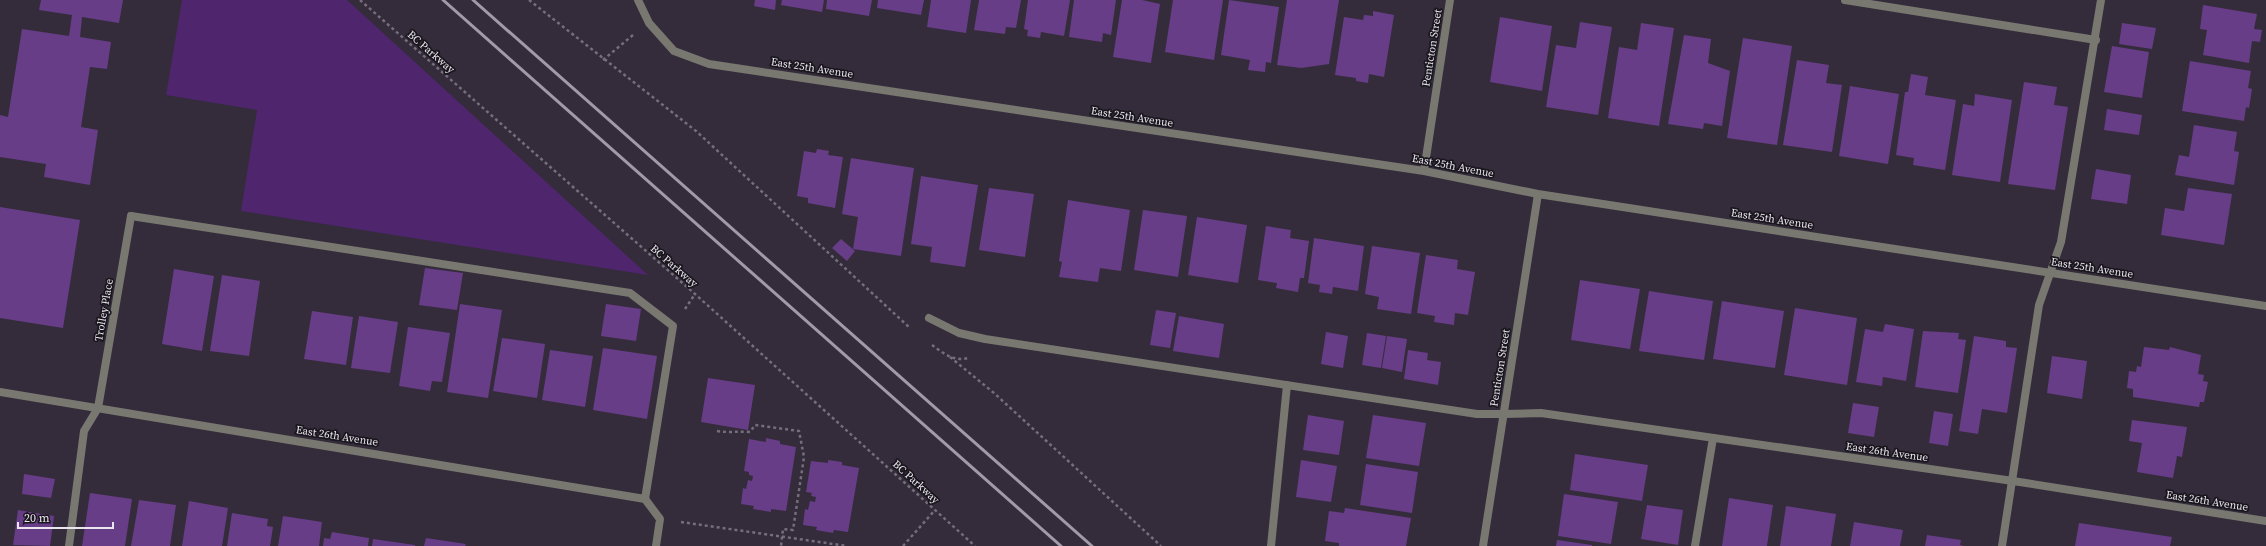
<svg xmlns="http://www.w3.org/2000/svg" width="2266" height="546" font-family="'Source Serif 4',serif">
  <rect width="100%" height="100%" fill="#342c3b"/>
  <path fill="#4f256d" d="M182 0H347L648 275 241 211 257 110 166 95Z"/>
  <path fill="#673d87" d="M41 0H123L119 23 82 17 80 37 111 42 107 69 90 67 81 127 98 130 90 185 44 177 46 164 0 157V115L8 117 22 29 69 36 72 15 39 10Z
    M755 0H776L775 10 754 6Z
    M782 0H824L822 12 781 5Z
    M827 0H872L869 16 826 9Z
    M878 0H924L921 15 877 8Z
    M931 0H971L966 33 927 27Z
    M979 0H1021L1016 28 1006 27 1005 34 974 30Z
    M1028 0H1070L1064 36 1041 32 1040 38 1027 36 1028 30 1024 29Z
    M1074 0H1116L1111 35 1103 33 1102 42 1069 37Z
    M1122 0H1142L1160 4 1151 63 1113 57Z
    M1173 0H1223L1214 60 1165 52Z
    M1229 0 1279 7 1271 63 1266 62 1265 72 1248 70 1250 60 1221 55Z
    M1287 0H1339L1329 64 1301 68 1277 65Z
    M2203 5 2257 14 2254 29 2262 30 2260 42 2252 41 2249 63 2203 55 2207 30 2200 29Z
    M1373 11 1394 15 1384 77 1369 74 1368 83 1356 81V78L1335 75 1344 17 1363 20 1364 15 1373 16Z
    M1500 17 1552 26 1542 91 1490 82Z
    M1580 22 1612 27 1598 115 1546 107 1556 45 1576 48Z
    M1641 23 1674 28 1659 126 1608 118 1619 47 1637 50Z
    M2122 23 2156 28 2152 49 2119 44Z
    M1684 35 1711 39 1708 63 1730 71 1722 126 1704 123 1703 129 1668 124Z
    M1743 38 1792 46 1777 145 1727 138Z
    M2112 46 2149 52 2142 98 2104 92Z
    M1797 60 1829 65 1826 83 1842 85 1832 152 1783 145Z
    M2190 61 2251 71 2248 88 2252 89 2249 108 2246 107 2244 121 2182 111Z
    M1911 74 1928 77 1925 95 1956 100 1945 170 1913 165 1914 158 1896 155 1905 92H1908Z
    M2024 82 2057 87 2054 105 2068 107 2055 190 2008 184Z
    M1850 86 1899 94 1888 164 1839 156Z
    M1975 94 2012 100 2000 182 1952 175 1963 104 1974 106Z
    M2107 109 2142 115 2139 135 2104 130Z
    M2194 125 2237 132 2234 151 2239 152 2234 185 2175 175 2179 155 2189 157Z
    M817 149 829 151 828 155 843 157 835 208 808 203V198L797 196 804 151 816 153Z
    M851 158 914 168 901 256 853 249 858 217 842 214Z
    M2096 169 2131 175 2127 204 2091 199Z
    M921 176 978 185 965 267 930 262 932 247 911 244Z
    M989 188 1034 194 1025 257 979 250Z
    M2188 188 2232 194 2224 245 2161 235 2165 208 2184 211Z
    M1068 200 1130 210 1121 271 1100 268 1098 282 1059 277 1062 262 1059 261Z
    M0 207 80 220 63 328 0 318Z
    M1143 210 1187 216 1178 277 1134 270Z
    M1197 217 1247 225 1238 283 1188 275Z
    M1266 226 1291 230 1290 238 1309 241 1304 278H1300L1298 292 1276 288 1277 283 1258 280Z
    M1314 238 1364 246 1358 291 1333 287 1332 294 1319 292 1320 285 1308 283Z
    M841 239 855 251 847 261 832 248Z
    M1372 246 1420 253 1411 314 1377 309 1379 297 1365 294Z
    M1426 255 1458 260 1457 269 1475 272 1468 315 1455 313 1454 325 1434 322 1435 316 1417 313Z
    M425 268 463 273 457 310 419 305Z
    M174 269 214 276 202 351 162 344Z
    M222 275 260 281 249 356 210 351Z
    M1580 280 1640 289 1630 349 1571 340Z
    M1649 291 1713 301 1704 360 1639 351Z
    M1722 301 1784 311 1775 368 1713 359Z
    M460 304 502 310 488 398 447 392Z
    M606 304 641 309 636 341 601 336Z
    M1795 308 1857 318 1847 385 1784 375Z
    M1156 310 1176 313 1170 348 1150 345Z
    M312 311 353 317 346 365 304 359Z
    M359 316 398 322 390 373 351 368Z
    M1179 316 1224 324 1219 358 1173 351Z
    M1885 324 1914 329 1906 381 1883 377 1882 386 1856 382 1865 329 1883 332Z
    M408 327 450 333 442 382 432 381 430 391 399 386Z
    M1923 331 1959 333 1958 339 1966 340 1958 393 1915 387Z
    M1326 332 1348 336 1343 368 1321 364Z
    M1367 333 1386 336 1381 368 1362 365Z
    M1387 336 1407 339 1402 372 1382 368Z
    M1974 336 2006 341V347L2017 348 2007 413 1982 409 1978 434 1959 431Z
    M502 338 545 344 537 398 493 391Z
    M2144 347 2169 350 2170 347 2201 355 2198 374 2204 375 2203 381 2208 382 2204 402H2200L2199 407 2133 397V389L2127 388 2129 371 2136 372 2137 366 2141 367Z
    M603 348 657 356 647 419 593 410Z
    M550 350 593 356 585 407 542 400Z
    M1408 350 1428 353 1427 360 1441 362 1438 385 1404 379Z
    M2052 356 2087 361 2082 399 2047 393Z
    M708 378 755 385 748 430 701 422Z
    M1853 403 1879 407 1874 437 1848 433Z
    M1934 411 1953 414 1948 446 1929 443Z
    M1308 415 1344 421 1339 455 1303 450Z
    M1373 415 1426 423 1419 466 1366 458Z
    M2132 420 2187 427 2182 457 2177 456 2173 478 2137 472 2142 443 2129 441Z
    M766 438 780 441V444L796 447 786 511 771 509V512L753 509 754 506 741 504 743 488 746 489 748 480 752 481 753 476 749 475V472L744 471 749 439 766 442Z
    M1575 454 1648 465 1642 501 1570 490Z
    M828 460 842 462V465L859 468 848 532 834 530 833 533 816 530 817 527 803 525 805 509 808 510 810 501 815 502 816 497 811 496 812 493 806 492 811 461 828 463Z
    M1301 460 1337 466 1331 502 1296 497Z
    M1366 464 1418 472 1412 513 1360 505Z
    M24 474 55 479 51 498 22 494Z
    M90 493 132 499 125 546H82Z
    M1564 494 1618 502 1611 544 1558 536Z
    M1729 498 1773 505 1767 546H1722Z
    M139 500 176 505 170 546H131Z
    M189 501 228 508 222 546H182Z
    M1647 505 1683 510 1678 545 1641 539Z
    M1786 506 1836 514 1831 546H1780Z
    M1345 508 1411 518 1406 546H1339V543L1325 541 1329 511 1344 513Z
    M18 510 54 516 50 546 13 545Z
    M232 513 268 519 267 526 273 527 270 546H227Z
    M283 516 322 522 319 546H278Z
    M1854 522 1903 530 1900 546H1850Z
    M2079 523 2172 537 2170 546H2075Z
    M332 532 369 538 368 546H323L324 538 330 539Z
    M1927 535 1961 540 1960 545 1964 546H1925Z
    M426 538 466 544 465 546H424Z
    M373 539 415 545V546H372Z
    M1557 540 1592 545V546H1556Z"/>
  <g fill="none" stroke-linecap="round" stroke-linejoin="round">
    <path stroke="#756e7b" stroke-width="2.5" stroke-dasharray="3 3" stroke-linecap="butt" d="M360 0 695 294 975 546
      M529 0 696 131 910 328
      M603 60 633 35
      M685 309 695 294
      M932 345C943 353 954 362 968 358
      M950 357 994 393 1161 546
      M717 431C729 433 738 431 750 432L755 425 799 431 804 457 793 530 783 529 781 546
      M681 522 847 546
      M903 546 935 510"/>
    <path stroke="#787870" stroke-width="8" d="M1845 0 2096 40
      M131 216 630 293 673 326 645 499
      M929 318 959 333 985 339 1477 414H1504
      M69 546 84 431 98 408
      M1271 546 1287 385
      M1695 546 1713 438
      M2002 546 2039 305 2061 242 2101 0"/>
    <path stroke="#787870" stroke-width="8" d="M638 0 649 23 674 51 709 64 1424 171 1538 194 2266 306
      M1424 171 1450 0
      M0 392 645 499 660 519 656 546
      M98 408 131 216
      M1504 414 1541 413 2013 481 2266 521
      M1483 546 1538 194"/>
    <path stroke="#a29ba7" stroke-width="3" d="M443 0 1061 546
      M473 0 1092 546"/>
  </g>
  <g text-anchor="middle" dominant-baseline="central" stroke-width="3.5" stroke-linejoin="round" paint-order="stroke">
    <g font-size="11" fill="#eae5ef" stroke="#1a161d">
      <text transform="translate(1432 48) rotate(-81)">Penticton Street</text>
      <text transform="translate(431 52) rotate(41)">BC Parkway</text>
      <text transform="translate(812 68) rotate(9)">East 25th Avenue</text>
      <text transform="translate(1132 117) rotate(9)">East 25th Avenue</text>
      <text transform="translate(1453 166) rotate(11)">East 25th Avenue</text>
      <text transform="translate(1772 219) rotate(9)">East 25th Avenue</text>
      <text transform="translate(674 266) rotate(41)">BC Parkway</text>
      <text transform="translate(2092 268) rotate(9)">East 25th Avenue</text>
      <text transform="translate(104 310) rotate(-80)">Trolley Place</text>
      <text transform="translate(1500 368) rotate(-81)">Penticton Street</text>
      <text transform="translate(337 436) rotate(9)">East 26th Avenue</text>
      <text transform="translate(1887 452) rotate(8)">East 26th Avenue</text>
      <text transform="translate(916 482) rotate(42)">BC Parkway</text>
      <text transform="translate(2207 501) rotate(9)">East 26th Avenue</text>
    </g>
  </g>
  <path d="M18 522v6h95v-6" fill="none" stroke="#eae5ef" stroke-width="2"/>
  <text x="24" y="522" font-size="12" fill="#eae5ef" stroke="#1a161d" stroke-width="3" paint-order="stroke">20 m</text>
</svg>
